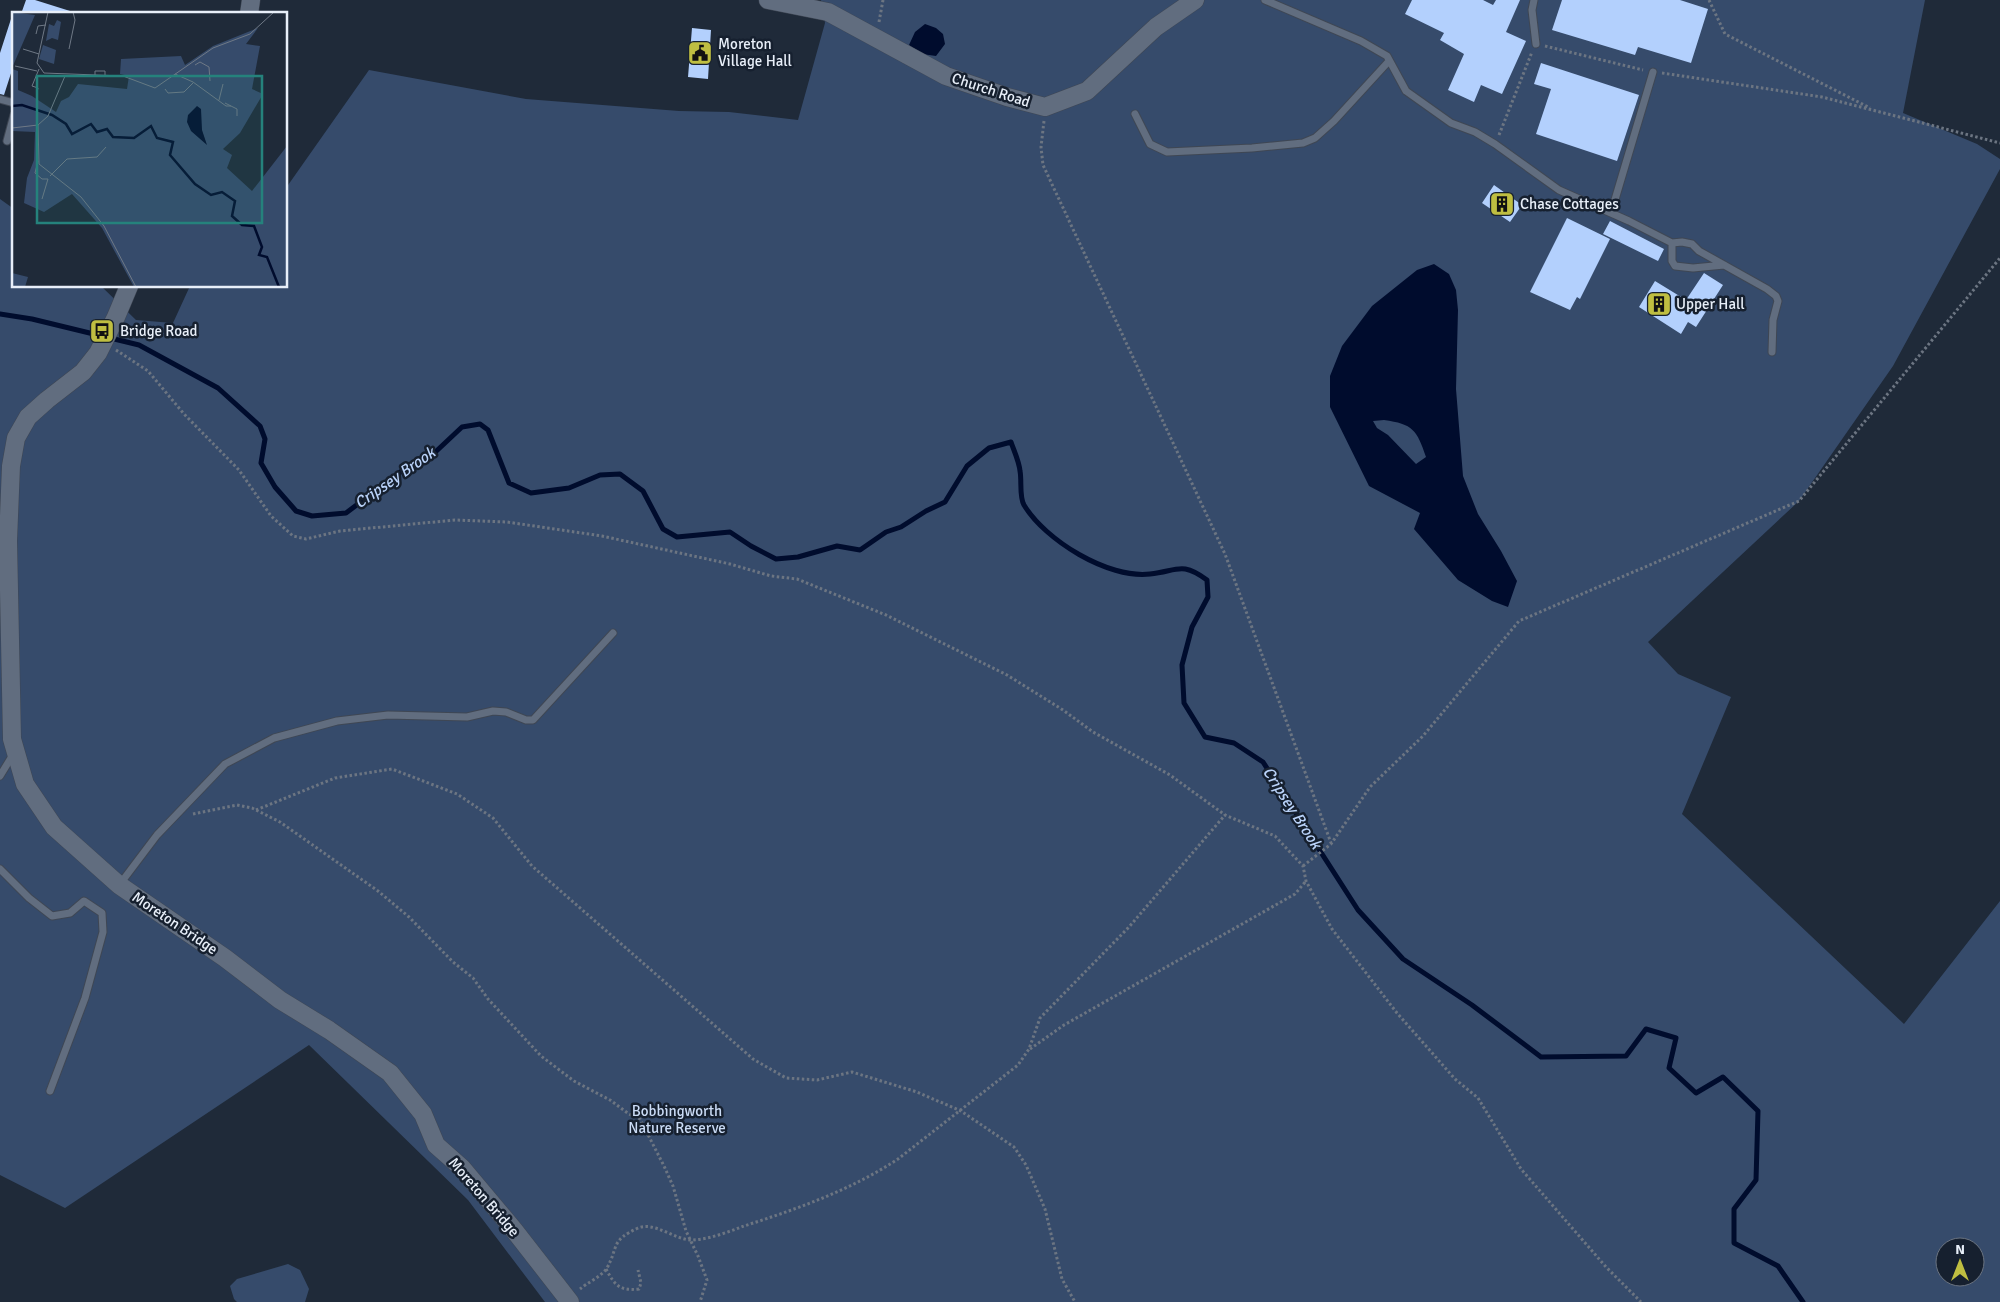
<svg xmlns="http://www.w3.org/2000/svg" width="2000" height="1302" font-family="Signika,sans-serif">
  <rect width="100%" height="100%" fill="#1f2a39"/>
  <path fill="#364b6b" fill-rule="evenodd" d="M821 0H1925L1903 113 1977 144 2000 159V169L1893 366 1799 501 1648 642 1678 674 1731 697 1682 814 1904 1024 2000 901V1302H545L468 1200 309 1045 65 1208 0 1175V199L14 209V286H101L136 320 173 323 190 286H286V188L369 70 526 99 679 111 729 112 798 120 825 23ZM1945 1247H1975V1277H1945Z
    M288 1264 300 1270 309 1289 305 1302H237L234 1299 230 1286 237 1279Z"/>
  <path fill="#000c2d" fill-rule="evenodd" d="M925 24 936 28 943 34 945 44 936 56 922 54 909 45 915 32Z
    M1434 264 1449 274 1456 290 1458 310 1456 389 1463 476 1478 514 1501 551 1517 581 1508 607 1492 601 1458 580 1414 529 1420 513 1369 486 1330 407V376L1342 346 1372 306 1417 270ZM1384 420C1413 424 1417 430 1426 457L1416 464 1388 435 1377 428 1373 421Z"/>
  <g fill="none" stroke-linecap="round" stroke-linejoin="round">
    <path stroke="#000c2d" stroke-width="5" d="M0 314 32 319 139 345 218 388 260 426 265 439 261 463 275 487 296 511 312 516 346 513 403 470 429 458 462 427 480 424 488 430 509 483 531 493 569 488 600 475 620 474 643 491 663 529 677 537 730 532 751 546 776 559 798 557 837 546 860 550 886 532 901 527 926 511 945 502 967 466 989 448 1011 442C1014 451 1019 461 1020 471 1022 481 1019 496 1024 505 1045 540 1108 579 1150 574 1178 571 1181 561 1207 580L1208 597 1192 627 1182 665 1184 703 1205 737 1234 743 1263 762 1358 910 1403 959 1472 1005 1541 1057 1626 1056 1646 1029 1676 1038 1669 1068 1696 1093 1723 1077 1758 1111 1756 1180 1734 1209V1243L1778 1266 1803 1302"/>
  </g>
  <path fill="#b3d0fd" d="M26 0H35L70 11 69 14H21Z
    M1412 0H1483L1493 5 1496 0H1520L1506 32 1526 41 1502 94 1481 85 1474 102 1448 90 1464 54 1440 40 1444 33 1405 14Z
    M1562 0H1680L1708 9 1691 63 1638 47 1635 55 1552 30Z
    M11 19H14V64L4 95 0 94V53Z
    M692 28 711 30 708 79 688 77Z
    M1541 63 1639 95 1617 161 1536 134 1551 89 1534 84Z
    M1494 185 1522 205 1510 222 1482 203Z
    M1567 218 1610 239 1580 299 1577 297 1570 310 1530 292Z
    M1610 221 1664 249 1658 261 1603 234Z
    M1704 273 1723 285 1696 327 1688 322 1681 334 1639 307 1655 281 1686 300Z"/>
  <g fill="none" stroke-linecap="round" stroke-linejoin="round">
    <defs>
      <path id="service" d="M1265 0 1361 41 1387 56 1406 91 1451 123 1475 132 1495 144 1559 190 1629 221 1672 243 1682 242 1692 244 1699 251 1767 289 1776 296 1778 301 1773 320 1772 352
        M1534 0 1532 10 1536 44
        M0 99 14 103
        M1135 114 1150 144 1167 152 1252 148 1303 143 1315 138 1334 121 1389 61
        M7 141 14 115
        M1611 213 1653 72
        M1672 243V261L1675 266 1693 268 1724 265
        M0 776 14 753
        M0 869 29 898 52 916 70 913 84 901 102 913 103 932 85 998 50 1091
        M120 884 157 835 225 764 274 738 337 721 388 715 467 717 493 711 506 712 526 720H533L613 633"/>
      <path id="tertiary" d="M768 0 828 12 946 76 1007 97 1045 107 1087 91 1156 27 1195 0
        M249 14 251 0
        M129 286 116 317 98 353 83 372 47 400 28 417 16 438 11 466 8 541 12 739 25 784 54 827 119 885 225 958 280 1000 329 1030 390 1073 423 1114 436 1145 462 1168 514 1230 570 1302"/>
    </defs>
    <use href="#service" stroke="#3f4754" stroke-width="9"/>
    <use href="#tertiary" stroke="#3f4754" stroke-width="19"/>
    <path stroke="#6c7582" stroke-width="3" stroke-dasharray="2.5 2.5" stroke-linecap="butt" d="M1709 0 1725 34 1870 108
      M879 22 883 0
      M1545 46 1643 70
      M1662 73 1822 97 2000 143
      M1044 121 1041 147 1043 165 1225 554 1331 843
      M1499 135 1532 52
      M116 350 148 371 184 414 239 470 271 516 293 536 306 539 340 531 455 520 507 522 602 536 730 564 771 576 797 579 886 615 1007 675 1063 710 1093 732 1170 775 1225 815 1275 836 1303 866 1306 881 1332 929 1397 1013 1455 1079 1478 1098 1521 1169 1606 1267 1641 1302
      M256 810 335 778 392 769 457 794 493 818 532 866 753 1059 786 1078 817 1080 852 1072 917 1092 961 1111 1014 1147 1026 1165 1045 1209 1062 1279 1075 1302
      M193 814 237 805 252 808 280 822 378 891 409 917 453 962 473 978 488 999 541 1056 574 1081 610 1100 629 1114 640 1119 664 1166 673 1186 686 1231 698 1256 707 1280 700 1302
      M1303 866 1331 844 1370 787 1423 736 1519 621 1799 501 2000 258
      M1030 1049 1064 1025 1295 894 1306 881
      M606 1269C615 1286 620 1291 639 1289L641 1283 638 1270
      M580 1289C587 1283 602 1276 607 1268 619 1246 610 1241 638 1228 655 1221 676 1241 693 1240 710 1239 728 1232 744 1226 797 1209 851 1190 898 1159L1018 1065 1029 1049 1040 1018 1129 927 1225 815"/>
    <use href="#service" stroke="#616d7f" stroke-width="7"/>
    <use href="#tertiary" stroke="#616d7f" stroke-width="18"/>
  </g>
  <defs>
    <symbol id="civic-square" viewBox="-11 -11 22 22"><rect x="-9" y="-9" width="18" height="18" rx="4" fill="#bfbe41" stroke="#16202f"/><path d="M-.6-6.5H3V-4.5H.6V-3L4-1V1h2V6H-6V1h2V-1L-.6-3ZM-1.2 2.5V6h2.4V2.5Z" fill="#111"/></symbol>
    <symbol id="building-square" viewBox="-11 -11 22 22"><rect x="-9" y="-9" width="18" height="18" rx="4" fill="#bfbe41" stroke="#16202f"/><path d="M-4-6H4V6H1V3H-1V6H-4ZM-2.5-4.3h1.7v1.8h-1.7ZM.8-4.3h1.7v1.8H.8ZM-2.5-1h1.7V.8h-1.7ZM.8-1h1.7V.8H.8Z" fill="#111"/></symbol>
    <symbol id="bus-square" viewBox="-11 -11 22 22"><rect x="-9" y="-9" width="18" height="18" rx="4" fill="#bfbe41" stroke="#16202f"/><path d="M-5-6H5V4H4V6H2V4H-2V6H-4V4H-5ZM-3.5-4V0h7V-4ZM-3.5 1.2v1.5H-2V1.2ZM2 1.2v1.5H3.5V1.2Z" fill="#111"/></symbol>
  </defs>
  <g fill-rule="evenodd">
    <use href="#civic-square" x="686" y="39" width="28" height="28"/>
    <use href="#building-square" x="1488" y="190" width="28" height="28"/>
    <use href="#building-square" x="1645" y="290" width="28" height="28"/>
    <use href="#bus-square" x="88" y="317" width="28" height="28"/>
  </g>
  <g text-anchor="middle" dominant-baseline="central" stroke-width="5" stroke-linejoin="round" paint-order="stroke">
    <g font-size="15" fill="#e8eff9" stroke="#16202f" text-anchor="start">
      <text x="718" y="44">Moreton<tspan x="718" dy="17">Village Hall</tspan></text>
      <text x="1520" y="204">Chase Cottages</text>
      <text x="1676" y="304">Upper Hall</text>
      <text x="120" y="331">Bridge Road</text>
    </g>
    <g font-size="15" fill="#e8eff9" stroke="#16202f">
      <text transform="translate(991 90) rotate(18)">Church Road</text>
      <text transform="translate(175 923) rotate(34)">Moreton Bridge</text>
      <text transform="translate(484 1197) rotate(49)">Moreton Bridge</text>
    </g>
    <g font-size="15" fill="#cadbf5" stroke="#16202f">
      <text x="677" y="1111">Bobbingworth<tspan x="677" dy="17">Nature Reserve</tspan></text>
    </g>
    <g font-size="16" font-style="italic" fill="#b9d2f9" stroke="#16202f">
      <text transform="translate(395 478) rotate(-35)">Cripsey Brook</text>
      <text transform="translate(1292 808) rotate(57)">Cripsey Brook</text>
    </g>
  </g>
  <g transform="translate(12 12)">
    <rect width="275" height="275" fill="#1f2a39"/>
    <path d="M0 0 23 3 0 56ZM45 8 49 10 46 28 40 26 34 29 37 12 42 14ZM246 16 234 32 248 34 240 77 251 82 228 121 211 137 220 143 215 156 240 179 275 134V275H122L90 216 60 182 32 200 12 191 15 166 22 148 23 120 0 119V57L6 59V78L20 84 44 100 49 89 57 85 66 72 115 77 117 64 108 62 109 47 169 44 173 53 201 34ZM31 33 44 38 42 52 27 47ZM0 261 16 265 13 275H0Z" fill="#364b6b"/>
    <path d="M185 94 189 97 190 118 195 133 179 119 175 110 176 103Z" fill="#000c2d"/>
    <path fill="none" stroke="#000c2d" stroke-width="2.5" d="M0 94 10 93 40 103 54 112 60 122 79 112 85 120 95 117 101 125 122 126 139 114 145 126 161 130 158 143 183 172 199 183 210 180 223 189 220 204 230 213 242 214 250 235 247 243 255 245 267 275"/>
    <path fill="none" stroke="#6f7986" stroke-width="1" d="M36 0 25 51 32 61 111 64 143 76 201 36 238 22 262 0M24 22 26 14 34 13M11 37 27 42M57 37 63 8 61 0M183 53 188 50 197 55 198 69M3 54 25 59M163 62 181 70 214 94H219M83 63V59H93V63M153 77 156 81 172 80 181 71M25 80 26 76 20 74 27 57M207 88 211 72M213 91 225 97V104M26 113 27 152 69 185 92 214 124 275M0 116 26 113 36 104 53 64M26 149 23 161 30 167H36L30 187M38 164 55 147 85 145 94 135"/>
    <path fill="#25827c" fill-opacity="0.15" stroke="#25827c" stroke-width="2.5" d="M25 64H250V211H25Z"/>
    <rect width="275" height="275" fill="none" stroke="#e8eff9" stroke-width="2.5"/>
  </g>
  <g transform="translate(1960 1262)"><circle r="24" fill="#16202f" stroke="#6a7380"/>
  <path d="M0-4L9 19L0 12L-9 19Z" fill="#bfbe41"/>
  <text y="-8" font-size="14" font-weight="bold" text-anchor="middle" fill="#e8eff9">N</text>
  </g>
</svg>
